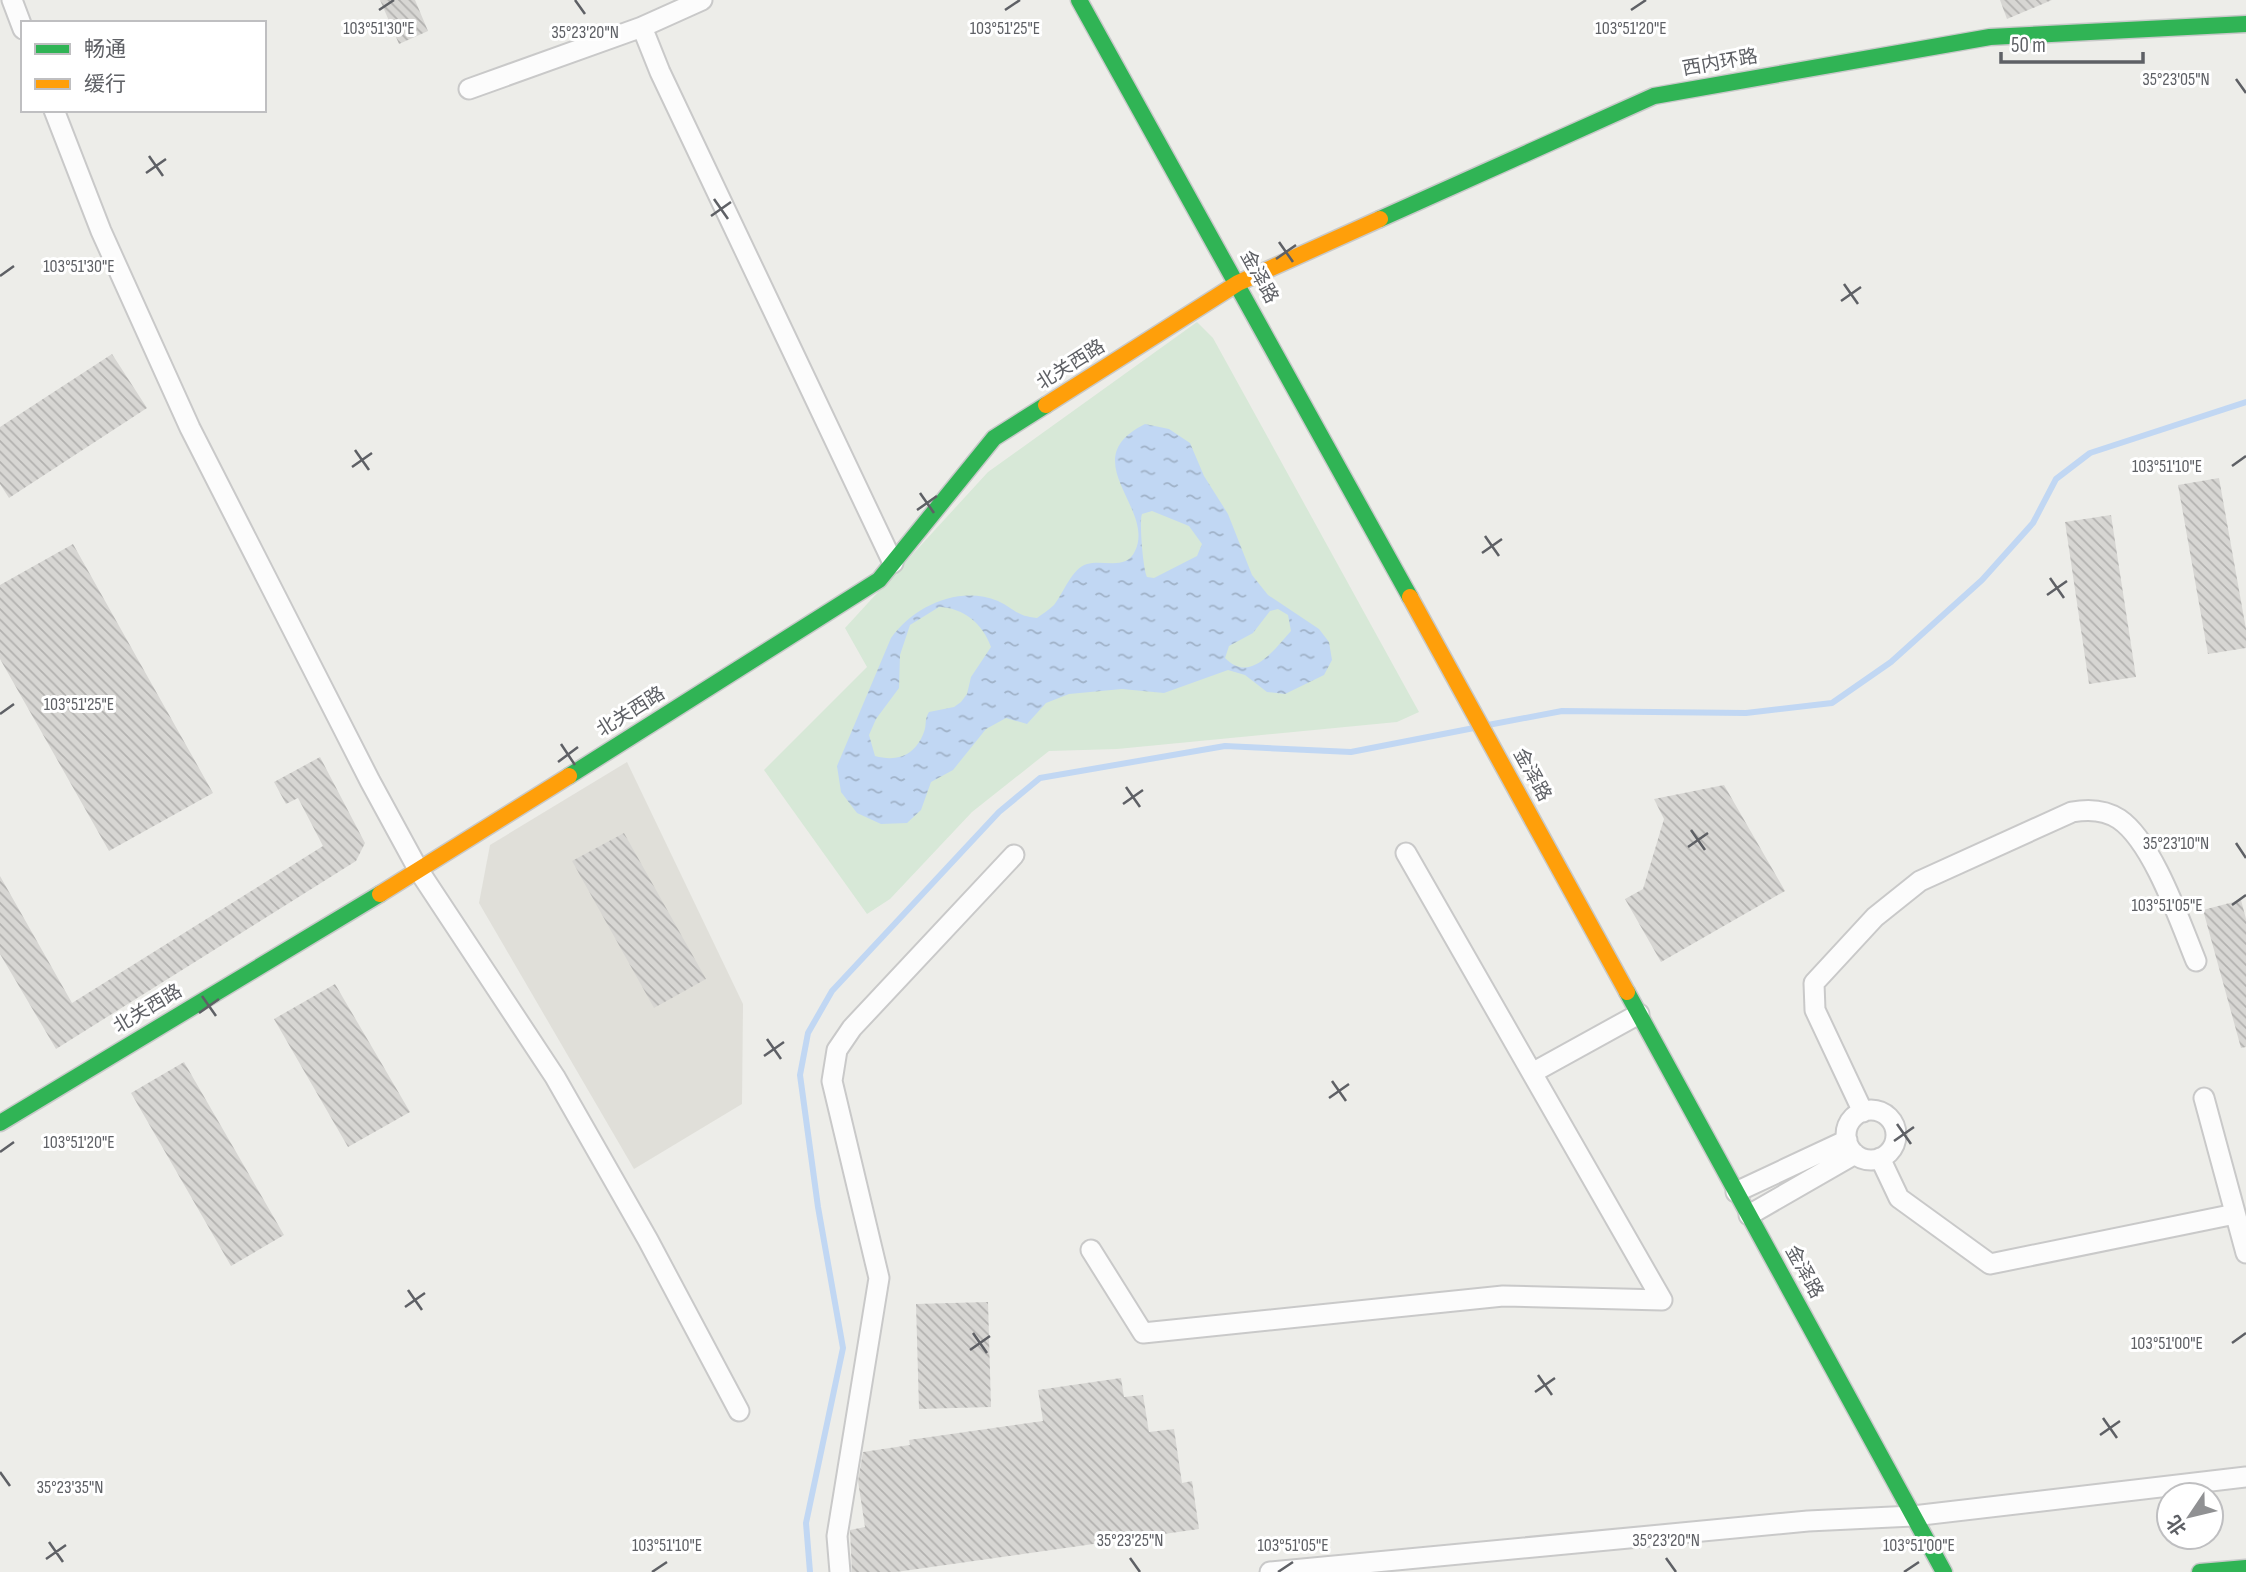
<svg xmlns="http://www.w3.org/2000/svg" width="2246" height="1572" font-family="'Sofia Sans Condensed','Noto Sans SC',sans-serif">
  <defs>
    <pattern id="water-ripples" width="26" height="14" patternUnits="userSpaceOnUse" patternTransform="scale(1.75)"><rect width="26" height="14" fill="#c1d7f3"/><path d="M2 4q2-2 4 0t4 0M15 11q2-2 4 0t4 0" fill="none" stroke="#a0b2c8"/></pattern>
    <pattern id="building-back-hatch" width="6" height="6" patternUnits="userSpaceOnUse" patternTransform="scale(1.75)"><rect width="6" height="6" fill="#d7d6d3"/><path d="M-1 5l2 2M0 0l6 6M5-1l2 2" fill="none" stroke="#b2b1af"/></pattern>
  </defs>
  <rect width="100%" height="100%" fill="#edede9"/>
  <path fill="#e0dfd9" d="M627 762 743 1004 742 1104 634 1169 479 903 490 845Z"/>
  <path fill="#d7e8d7" d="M1197 322 1213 338 1419 712 1397 722 1117 749 1049 751 972 812 890 899 867 914 764 770 867 667 845 628 988 472Z"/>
  <path fill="url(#water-ripples)" fill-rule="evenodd" d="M1145 424 1169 429 1190 443 1204 476 1228 514 1252 575 1268 595 1319 629 1329 642 1332 660 1324 675 1285 694 1267 692 1245 675 1228 670 1164 693 1122 689 1069 694 1046 703 1027 724 1006 718 986 729 953 770 931 782 921 810 907 823 881 824 857 813 841 792 837 766 891 638C914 606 959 585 998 601 1015 609 1016 616 1037 618 1042 614 1049 610 1054 605 1063 594 1072 568 1087 564 1103 559 1126 571 1135 551 1156 508 1073 460 1145 424ZM1152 511 1189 526 1202 544 1197 556 1154 578 1147 577C1143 569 1139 521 1142 514ZM939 607C964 608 983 624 991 647L971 677 967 694 961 702 954 707 929 712C924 720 927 724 924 732 915 756 897 762 875 756L869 735 876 719 899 688 900 655 910 625ZM1278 609 1288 615 1291 631C1273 651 1250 684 1225 658L1229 646 1253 633 1270 611Z"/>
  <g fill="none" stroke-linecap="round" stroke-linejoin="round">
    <path stroke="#c1d7f3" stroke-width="6" d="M1488 725 1562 711 1746 713 1832 703 1891 662 1982 580 2033 523 2056 479 2090 453 2246 402
      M810 1572 806 1523 843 1348 818 1207 800 1075 808 1033 832 991 999 812 1040 778 1225 746 1351 752 1474 728"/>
  </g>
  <path fill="url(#building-back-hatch)" d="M380 0H415L428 31 399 44Z
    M2000 0H2052L2007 19Z
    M112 354 147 408 9 498 0 484V427Z
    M2219 478 2246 629V648L2208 654 2178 485Z
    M2111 515 2136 677 2089 684 2065 522Z
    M73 544 213 793 109 851 0 659V585Z
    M320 757 365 843 356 861 56 1049 0 954V876L72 1003 323 846 298 798 286 804 274 782Z
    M1724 785 1785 891 1661 962 1625 899 1643 889 1664 819 1654 799Z
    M624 833 706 979 654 1008 572 861Z
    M2241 900 2246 919V1047L2241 1048 2203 910Z
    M335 984 410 1112 348 1147 274 1019Z
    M184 1062 284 1235 231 1266 131 1093Z
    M988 1302 991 1407 919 1409 916 1304Z
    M1121 1378 1124 1397 1143 1395 1149 1432 1174 1429 1182 1483 1192 1481 1199 1529 896 1572H852L850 1530 865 1527 858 1481 863 1452 910 1445 909 1440 1043 1421 1038 1390Z"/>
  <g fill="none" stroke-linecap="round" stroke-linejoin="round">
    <defs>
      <path id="street" d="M12 0 23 29
        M642 27 660 72 893 563
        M469 89 642 27 702 0
        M54 110 101 231 190 428 370 781 419 871 555 1077 648 1240 739 1411
        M1406 853 1662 1300
        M1532 1073 1639 1014
        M2204 1098 2246 1253
        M1846 1135a25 25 0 1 1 50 0a25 25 0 1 1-50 0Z
        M1863 1112 1815 1010 1814 983 1875 917 1920 881 2072 812C2088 809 2104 809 2119 819 2153 842 2180 922 2196 961
        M1880 1158 1899 1198 1990 1264 2235 1214
        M1736 1192 1847 1140
        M1749 1215 1855 1154
        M1091 1250 1143 1333 1503 1296 1662 1300
        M840 1572 837 1536 879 1278 832 1081 837 1050 852 1028 1014 855
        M1270 1572 1808 1521 1913 1516 2246 1477"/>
      <path id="fast" d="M1079 0 1410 597
        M1380 219 1654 96 1990 37 2246 24
        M569 776 879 580 994 438 1046 405
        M1627 992 1944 1572
        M0 1123 380 894
        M2200 1572 2246 1568"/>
      <path id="slow" d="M1046 405 1238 283 1380 219
        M1410 597 1627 992
        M380 894 569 776"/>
    </defs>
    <use href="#street" stroke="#c9c9c9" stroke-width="23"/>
    <use href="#fast" stroke="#c8c9c9" stroke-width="19"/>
    <use href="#slow" stroke="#c8c9c9" stroke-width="19"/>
    <use href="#street" stroke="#fcfcfc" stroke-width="19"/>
    <use href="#fast" stroke="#30b455" stroke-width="16"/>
    <use href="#slow" stroke="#ff9f0a" stroke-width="16"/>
  </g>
  <path fill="none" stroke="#5e6065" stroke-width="2.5" d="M575 0 585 14M379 10 394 0M1005 10 1020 0M1631 10 1646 0M2236 79 2246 93M149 156 163 176M146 173 166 159M714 199 728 219M711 216 731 202M1279 242 1293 262M1276 259 1296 245M0 276 14 266M1844 284 1858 304M1841 301 1861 287M355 450 369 470M2232 466 2246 456M352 467 372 453M920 493 934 513M917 510 937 496M1485 536 1499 556M1482 553 1502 539M2050 578 2064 598M2047 595 2067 581M0 714 14 704M561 744 575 765M558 762 578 747M1126 787 1140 807M1123 804 1143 790M1691 830 1705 850M2236 843 2246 858M1688 847 1708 833M2232 905 2246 895M202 996 216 1016M199 1013 219 999M767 1039 781 1059M764 1056 784 1042M1332 1081 1346 1101M1329 1098 1349 1084M1897 1124 1911 1144M1894 1141 1914 1127M0 1152 14 1142M408 1290 422 1310M405 1307 425 1293M973 1333 987 1353M2232 1343 2246 1333M970 1350 990 1336M1538 1375 1552 1395M1535 1392 1555 1378M2103 1418 2117 1438M2100 1435 2120 1421M0 1472 10 1486M49 1542 63 1562M1130 1558 1140 1572M1666 1558 1676 1572M46 1559 66 1545M652 1572 667 1562M1278 1572 1293 1562M1904 1572 1919 1562"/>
  <g text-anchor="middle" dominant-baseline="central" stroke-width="6" stroke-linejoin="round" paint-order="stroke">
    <g font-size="19" fill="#5e6065" stroke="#fff">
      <text transform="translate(1720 63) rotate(-10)">西内环路</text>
      <text transform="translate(1259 277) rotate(61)">金泽路</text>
      <text transform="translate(1071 365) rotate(-32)">北关西路</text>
      <text transform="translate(631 712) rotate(-32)">北关西路</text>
      <text transform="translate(1532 775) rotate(61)">金泽路</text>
      <text transform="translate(148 1009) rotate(-31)">北关西路</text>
      <text transform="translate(1804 1272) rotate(61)">金泽路</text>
    </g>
  </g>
  <g font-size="18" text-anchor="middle" fill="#5e6065" stroke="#fff" stroke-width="6" stroke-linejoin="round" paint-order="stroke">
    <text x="379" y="34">103°51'30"E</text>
    <text x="1005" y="34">103°51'25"E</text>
    <text x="1631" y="34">103°51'20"E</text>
    <text x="585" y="38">35°23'20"N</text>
    <text x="2176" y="85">35°23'05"N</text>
    <text x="79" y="272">103°51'30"E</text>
    <text x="2167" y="472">103°51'10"E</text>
    <text x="79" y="710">103°51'25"E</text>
    <text x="2176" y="849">35°23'10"N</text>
    <text x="2167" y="911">103°51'05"E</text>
    <text x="79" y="1148">103°51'20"E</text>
    <text x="2167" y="1349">103°51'00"E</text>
    <text x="70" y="1493">35°23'35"N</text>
    <text x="1130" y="1546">35°23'25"N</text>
    <text x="1666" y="1546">35°23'20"N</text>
    <text x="667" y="1551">103°51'10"E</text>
    <text x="1293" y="1551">103°51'05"E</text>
    <text x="1919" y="1551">103°51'00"E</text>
  </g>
  <rect x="21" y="21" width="245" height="91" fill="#ffffff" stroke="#bfbfc1" stroke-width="2"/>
  <rect x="35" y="44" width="35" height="10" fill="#30b455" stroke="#bfbfc1" stroke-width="2"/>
  <text x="84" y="56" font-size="21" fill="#5e6065">畅通</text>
  <rect x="35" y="79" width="35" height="10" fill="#ff9f0a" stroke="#bfbfc1" stroke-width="2"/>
  <text x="84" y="91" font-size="21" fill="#5e6065">缓行</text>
  <g transform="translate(2190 1516) rotate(235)"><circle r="33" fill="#ffffff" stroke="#bfbfc1" stroke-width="2"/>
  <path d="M0-5L12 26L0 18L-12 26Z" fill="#909193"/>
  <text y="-10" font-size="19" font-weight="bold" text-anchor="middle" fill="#5e6065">北</text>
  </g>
  <path d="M2001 52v10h142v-10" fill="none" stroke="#5e6065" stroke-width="3.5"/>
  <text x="2011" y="52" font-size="21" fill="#5e6065" stroke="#ffffff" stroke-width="5" paint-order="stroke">50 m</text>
</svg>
